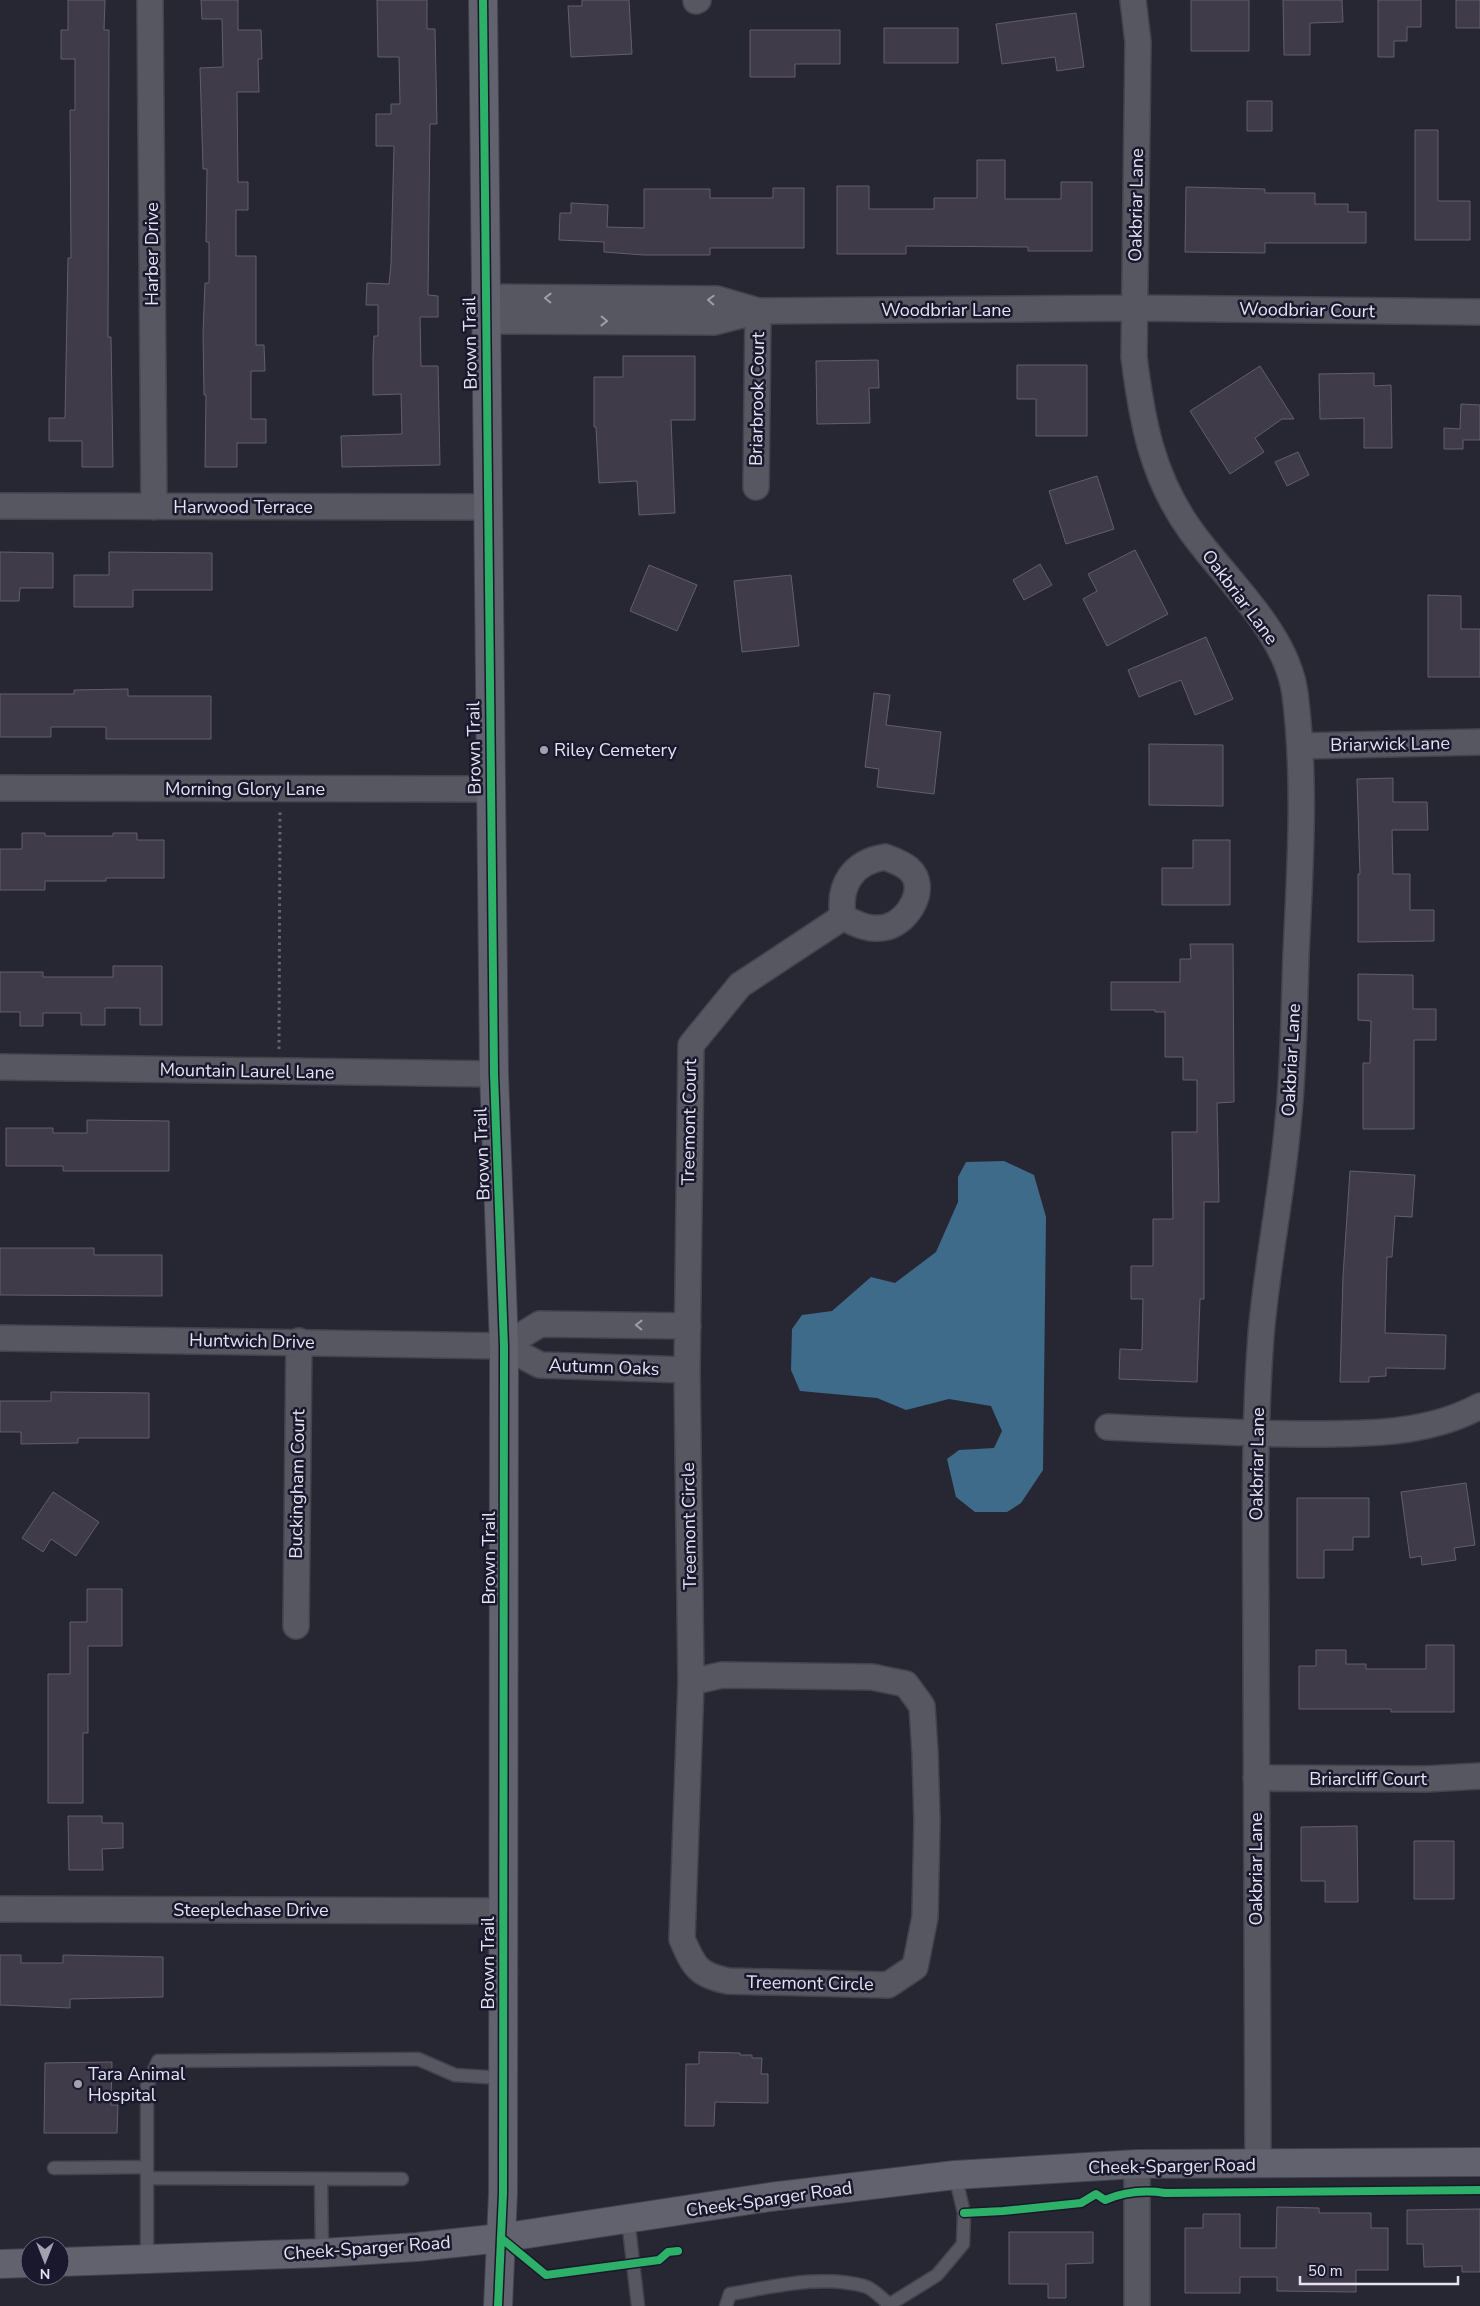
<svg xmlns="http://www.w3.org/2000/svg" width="1480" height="2306" font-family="'Nunito Sans',sans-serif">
  <rect width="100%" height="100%" fill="#272733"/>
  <path fill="#3e6b8a" d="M1004 1161 1034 1175 1046 1217 1043 1470 1021 1503 1007 1512H975L956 1497 947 1459 959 1450 994 1448 1002 1431 991 1406 949 1399 906 1410 877 1398 800 1391 791 1370 792 1329 802 1315 832 1311 871 1277 895 1283 936 1252 958 1202V1177L966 1162Z"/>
  <path fill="#403b49" stroke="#625f69" d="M68 0H105L104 30H109L108 337H111L113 467H82V441H49V418H65L68 258H71L70 110H75V59H61V30H68Z
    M201 0H238V30H261L262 59H258L259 92H237L238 182H248V210H236V256H256V345H264L265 371H251V419H266V443H237V467H205L206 395H204L203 333 205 283H209V242H206L207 169H203L200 68 223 67 222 19H202Z
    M377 0H427V29H435L437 124H430L428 295 438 296V317H420L421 366H438L440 465 342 467 341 436 402 434 401 394 373 395V357L374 336H378V305H366L367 283 389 284 391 264 394 146H376V114H391V104H400L399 57H378Z
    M582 0H629L632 54 571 57 568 6H582Z
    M1191 0H1249V51H1191Z
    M1283 0H1342L1343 22 1310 23V55H1284Z
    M1378 0H1421V27H1407V41H1394V57H1378Z
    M1456 0H1480V28H1456Z
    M1076 13 1084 67 1057 71 1055 57 1002 64 996 24Z
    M884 28H958V63H884Z
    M750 30H840V64H795V77H750Z
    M1247 101H1272V131H1247Z
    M1415 130H1438V201H1470V240H1415Z
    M977 160H1005V199H1061V182H1092V251H1028V247L906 246V254H837V186H869V209H934V198H977Z
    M1186 187 1265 189V193H1315V204H1348V212H1366V243H1265V253L1185 252Z
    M773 188H804V248H710V255H644L604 252V242L559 240 560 213H571V203L608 205 607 227 644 228V189H710V198H773Z
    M623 356H695V420H671L675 513 639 515 637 481 599 483 596 427H594V377H623Z
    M878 360 879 388H869L870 423 817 424 816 361Z
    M1017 365H1087V436H1036V399H1017Z
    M1260 366 1294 419H1282L1255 438 1264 452 1230 474 1190 411Z
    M1374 373V386L1391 385 1392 448H1364V418L1320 419 1319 374Z
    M1461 404 1480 405V440H1463V449H1444V428L1460 429Z
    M1298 452 1309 475 1287 486 1275 462Z
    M1097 476 1114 529 1066 544 1049 491Z
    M1135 550 1168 614 1107 646 1083 599 1097 591 1088 574Z
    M0 552 53 553V588H20L19 601H0Z
    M109 552 212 553V590H133V607H74V575H109Z
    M1040 564 1052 585 1024 600 1013 580Z
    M649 565 697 585 677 631 630 611Z
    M791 575 799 646 742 652 734 581Z
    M1428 595 1461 596V629H1480V677H1428Z
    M1206 637 1233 699 1195 715 1181 680 1139 697 1128 670Z
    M128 689V696H211V739H106V727H51V737H0V694H74V690Z
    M874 693 890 695 886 725 941 732 934 794 877 787 879 769 865 767Z
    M1149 744 1223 745V806L1149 805Z
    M1393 778V802H1427L1428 830H1392L1393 874H1410V910H1434V941L1358 942V874H1360L1357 779Z
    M22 833H45V836H113V833H137V840H164V878H106V881H45V890H0V849H22Z
    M1193 840H1230V905H1162V868H1193Z
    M1190 944H1233L1234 1102 1217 1103 1219 1202H1204V1299H1200L1197 1382 1119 1379 1120 1349 1142 1350 1143 1299H1131V1266H1153V1219H1173L1172 1132H1197V1080H1183V1057H1165V1012H1155V1010H1111V982H1180V959H1191Z
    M113 966H162V1025H140V1008H105V1025H81V1013H43V1026H20V1012H0V972H43V977H113Z
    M1358 974 1413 975V1009H1436V1040H1414V1129H1363V1063H1370L1371 1021 1358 1020Z
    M87 1120 169 1121V1171H63V1166H6V1128H53V1133H87Z
    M1350 1171 1415 1175 1412 1217 1395 1216 1392 1257H1387L1385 1333 1446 1335 1445 1369 1386 1368V1376L1369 1377V1382H1340L1343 1276Z
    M0 1248H94V1255H162V1296L0 1295Z
    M51 1392 149 1393V1438H78V1443L21 1444V1432H0V1401H51Z
    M1466 1483 1475 1545 1454 1548 1456 1560 1422 1565 1421 1556 1410 1558 1401 1492Z
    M53 1492 99 1522 76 1556 51 1539 43 1552 22 1538Z
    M1297 1498H1369V1537H1353V1550H1324V1578H1297Z
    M87 1589H122V1646H88V1733H83V1803H48V1674H70V1622H87Z
    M1426 1645H1454V1712H1391V1709H1299V1666H1316V1650H1346V1664H1366V1669H1426Z
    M68 1816H102V1823H123V1848L102 1849 103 1870H69Z
    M1357 1826 1358 1902H1325V1881H1301V1827Z
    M1414 1841H1454V1899H1414Z
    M0 1955H21V1963H63V1955L163 1957V1997L70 1999V2008L0 2005Z
    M699 2052 740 2053V2055H752V2058H762L761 2074H768V2103L715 2102 714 2126H685L686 2064H699Z
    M112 2062 111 2105H118L117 2133H44L45 2063Z
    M1277 2207 1319 2208V2213H1371V2228H1388V2270H1356V2292L1277 2291V2277H1240V2293H1185V2228H1203V2214H1240V2248H1276Z
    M1480 2209V2272H1462V2266L1424 2267 1423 2244H1407V2210Z
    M1009 2232H1093V2263L1066 2264V2298H1048V2284H1009Z"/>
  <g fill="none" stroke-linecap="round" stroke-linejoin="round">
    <defs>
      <path id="lane" d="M54 2168 147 2167
        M147 2178 402 2179
        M321 2179 322 2253
        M628 2219 638 2306
        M147 2259V2086L158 2061 418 2059 455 2075 502 2078
        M726 2306 730 2294C772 2287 822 2274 864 2286 873 2288 882 2299 889 2304
        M887 2306 937 2275 963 2244 964 2213 955 2175"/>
      <path id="street" d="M150 0 154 507
        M1133 0 1138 42 1134 357C1142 421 1152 477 1191 531 1226 580 1287 632 1295 694 1306 780 1300 869 1296 955 1294 1011 1294 1067 1288 1122 1282 1193 1267 1264 1261 1335 1253 1440 1256 1546 1256 1652 1256 1822 1256 1993 1258 2164
        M696 1 698 0
        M485 297 717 299 758 311
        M485 321 715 322 758 311 1134 308 1480 312
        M756 487 758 311
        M0 506 487 507
        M1300 746 1480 742
        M0 788 490 789
        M885 857C893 860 902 863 909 869 929 887 909 921 887 927 871 931 857 925 843 917 838 886 852 862 885 857Z
        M0 1067 494 1074
        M0 1338 504 1346 540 1365 687 1370
        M504 1346 540 1324 688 1326
        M1108 1427C1171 1430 1235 1433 1298 1434 1359 1434 1425 1436 1480 1406
        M296 1626 299 1341
        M722 1675 872 1677 906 1684 922 1706 925 1752 927 1821 925 1917 915 1967 888 1985 728 1981C698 1975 694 1967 682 1939L691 1682Z
        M691 1682 687 1370 691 1045 740 985 843 917
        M1256 1778 1426 1779 1480 1776
        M0 1909 502 1911
        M1137 2306V2164"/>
      <path id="secondary" d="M483 0 494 1074 504 1346 503 2193 498 2306
        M60 2262 322 2253 417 2247 501 2238 770 2197 955 2175 1137 2164 1480 2162
        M0 2264 30 2263"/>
    </defs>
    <use href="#lane" stroke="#43424d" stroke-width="15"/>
    <use href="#street" stroke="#43424d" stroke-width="28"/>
    <use href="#secondary" stroke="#43424d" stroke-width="30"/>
    <path stroke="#67666e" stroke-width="3" stroke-dasharray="2.5 4" stroke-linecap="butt" d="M279 1049 280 810"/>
    <use href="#lane" stroke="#575761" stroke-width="12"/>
    <use href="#street" stroke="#575761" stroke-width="25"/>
    <use href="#secondary" stroke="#61626d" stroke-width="28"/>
    <defs>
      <path id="cycleway" d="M483 0 494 1074 504 1346 503 2193 498 2306
        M964 2213 1003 2211 1081 2203 1096 2194 1105 2200C1124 2192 1145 2190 1165 2193L1480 2190
        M501 2238 546 2275 659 2260 668 2252 678 2251"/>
    </defs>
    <use href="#cycleway" stroke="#1a182d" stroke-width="11"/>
    <use href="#cycleway" stroke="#2db169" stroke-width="8"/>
  </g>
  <defs><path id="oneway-chevron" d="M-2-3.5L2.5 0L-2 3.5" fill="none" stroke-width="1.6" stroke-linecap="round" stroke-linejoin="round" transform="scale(1.25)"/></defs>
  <g stroke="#9e9daa">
    <use href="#oneway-chevron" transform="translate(548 298) rotate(-179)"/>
    <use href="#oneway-chevron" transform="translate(711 300) rotate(-177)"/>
    <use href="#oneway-chevron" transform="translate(604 321) rotate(1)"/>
    <use href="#oneway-chevron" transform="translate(639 1325) rotate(-179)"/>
  </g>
  <g fill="#a2a1b0" stroke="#1a182d" stroke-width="2">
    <circle cx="544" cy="750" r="5"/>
    <circle cx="78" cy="2084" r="5"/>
  </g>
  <g text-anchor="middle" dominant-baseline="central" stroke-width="5" stroke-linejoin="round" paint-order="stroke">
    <g font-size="18" fill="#e4e3f3" stroke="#1a182d">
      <text transform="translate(1136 205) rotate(-89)">Oakbriar Lane</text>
      <text transform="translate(152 254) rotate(-90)">Harber Drive</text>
      <text x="946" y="310">Woodbriar Lane</text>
      <text transform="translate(1307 310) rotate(1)">Woodbriar Court</text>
      <text transform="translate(470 343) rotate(-91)">Brown Trail</text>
      <text transform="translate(757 399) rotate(-89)">Briarbrook Court</text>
      <text x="243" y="507">Harwood Terrace</text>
      <text transform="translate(1240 597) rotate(53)">Oakbriar Lane</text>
      <text transform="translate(1390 744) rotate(-1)">Briarwick Lane</text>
      <text transform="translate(474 748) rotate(-91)">Brown Trail</text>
      <text x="245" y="789">Morning Glory Lane</text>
      <text transform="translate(1291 1060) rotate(-87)">Oakbriar Lane</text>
      <text transform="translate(247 1071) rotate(1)">Mountain Laurel Lane</text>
      <text transform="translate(689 1122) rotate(-89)">Treemont Court</text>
      <text transform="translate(482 1154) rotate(-92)">Brown Trail</text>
      <text transform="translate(252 1341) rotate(1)">Huntwich Drive</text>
      <text transform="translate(604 1367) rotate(2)">Autumn Oaks</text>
      <text transform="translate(1257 1464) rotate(-89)">Oakbriar Lane</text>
      <text transform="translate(297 1484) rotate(-89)">Buckingham Court</text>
      <text transform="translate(689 1526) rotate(-91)">Treemont Circle</text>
      <text transform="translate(489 1558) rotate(-90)">Brown Trail</text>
      <text x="1368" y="1779">Briarcliff Court</text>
      <text transform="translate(1256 1869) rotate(-90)">Oakbriar Lane</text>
      <text x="251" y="1910">Steeplechase Drive</text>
      <text transform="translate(488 1963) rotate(-90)">Brown Trail</text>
      <text transform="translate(810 1983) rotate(1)">Treemont Circle</text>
      <text transform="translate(1172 2166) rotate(-1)">Cheek-Sparger Road</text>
      <text transform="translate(769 2199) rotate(-8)">Cheek-Sparger Road</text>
      <text transform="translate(367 2248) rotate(-4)">Cheek-Sparger Road</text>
    </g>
    <g font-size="18" fill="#e4e3f3" stroke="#1a182d" text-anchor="start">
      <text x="554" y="750">Riley Cemetery</text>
      <text x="88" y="2074">Tara Animal<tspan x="88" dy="21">Hospital</tspan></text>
    </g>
  </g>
  <g transform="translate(45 2261) rotate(180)"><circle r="24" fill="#1a182d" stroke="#6b697c"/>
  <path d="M0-4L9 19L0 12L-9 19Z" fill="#a2a1b0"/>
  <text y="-8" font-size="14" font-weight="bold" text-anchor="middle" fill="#e4e3f3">N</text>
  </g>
  <path d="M1300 2276v8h158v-8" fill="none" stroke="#e4e3f3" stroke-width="2.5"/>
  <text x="1308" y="2276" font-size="15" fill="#e4e3f3" stroke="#1a182d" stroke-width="4" paint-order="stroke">50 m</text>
</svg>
